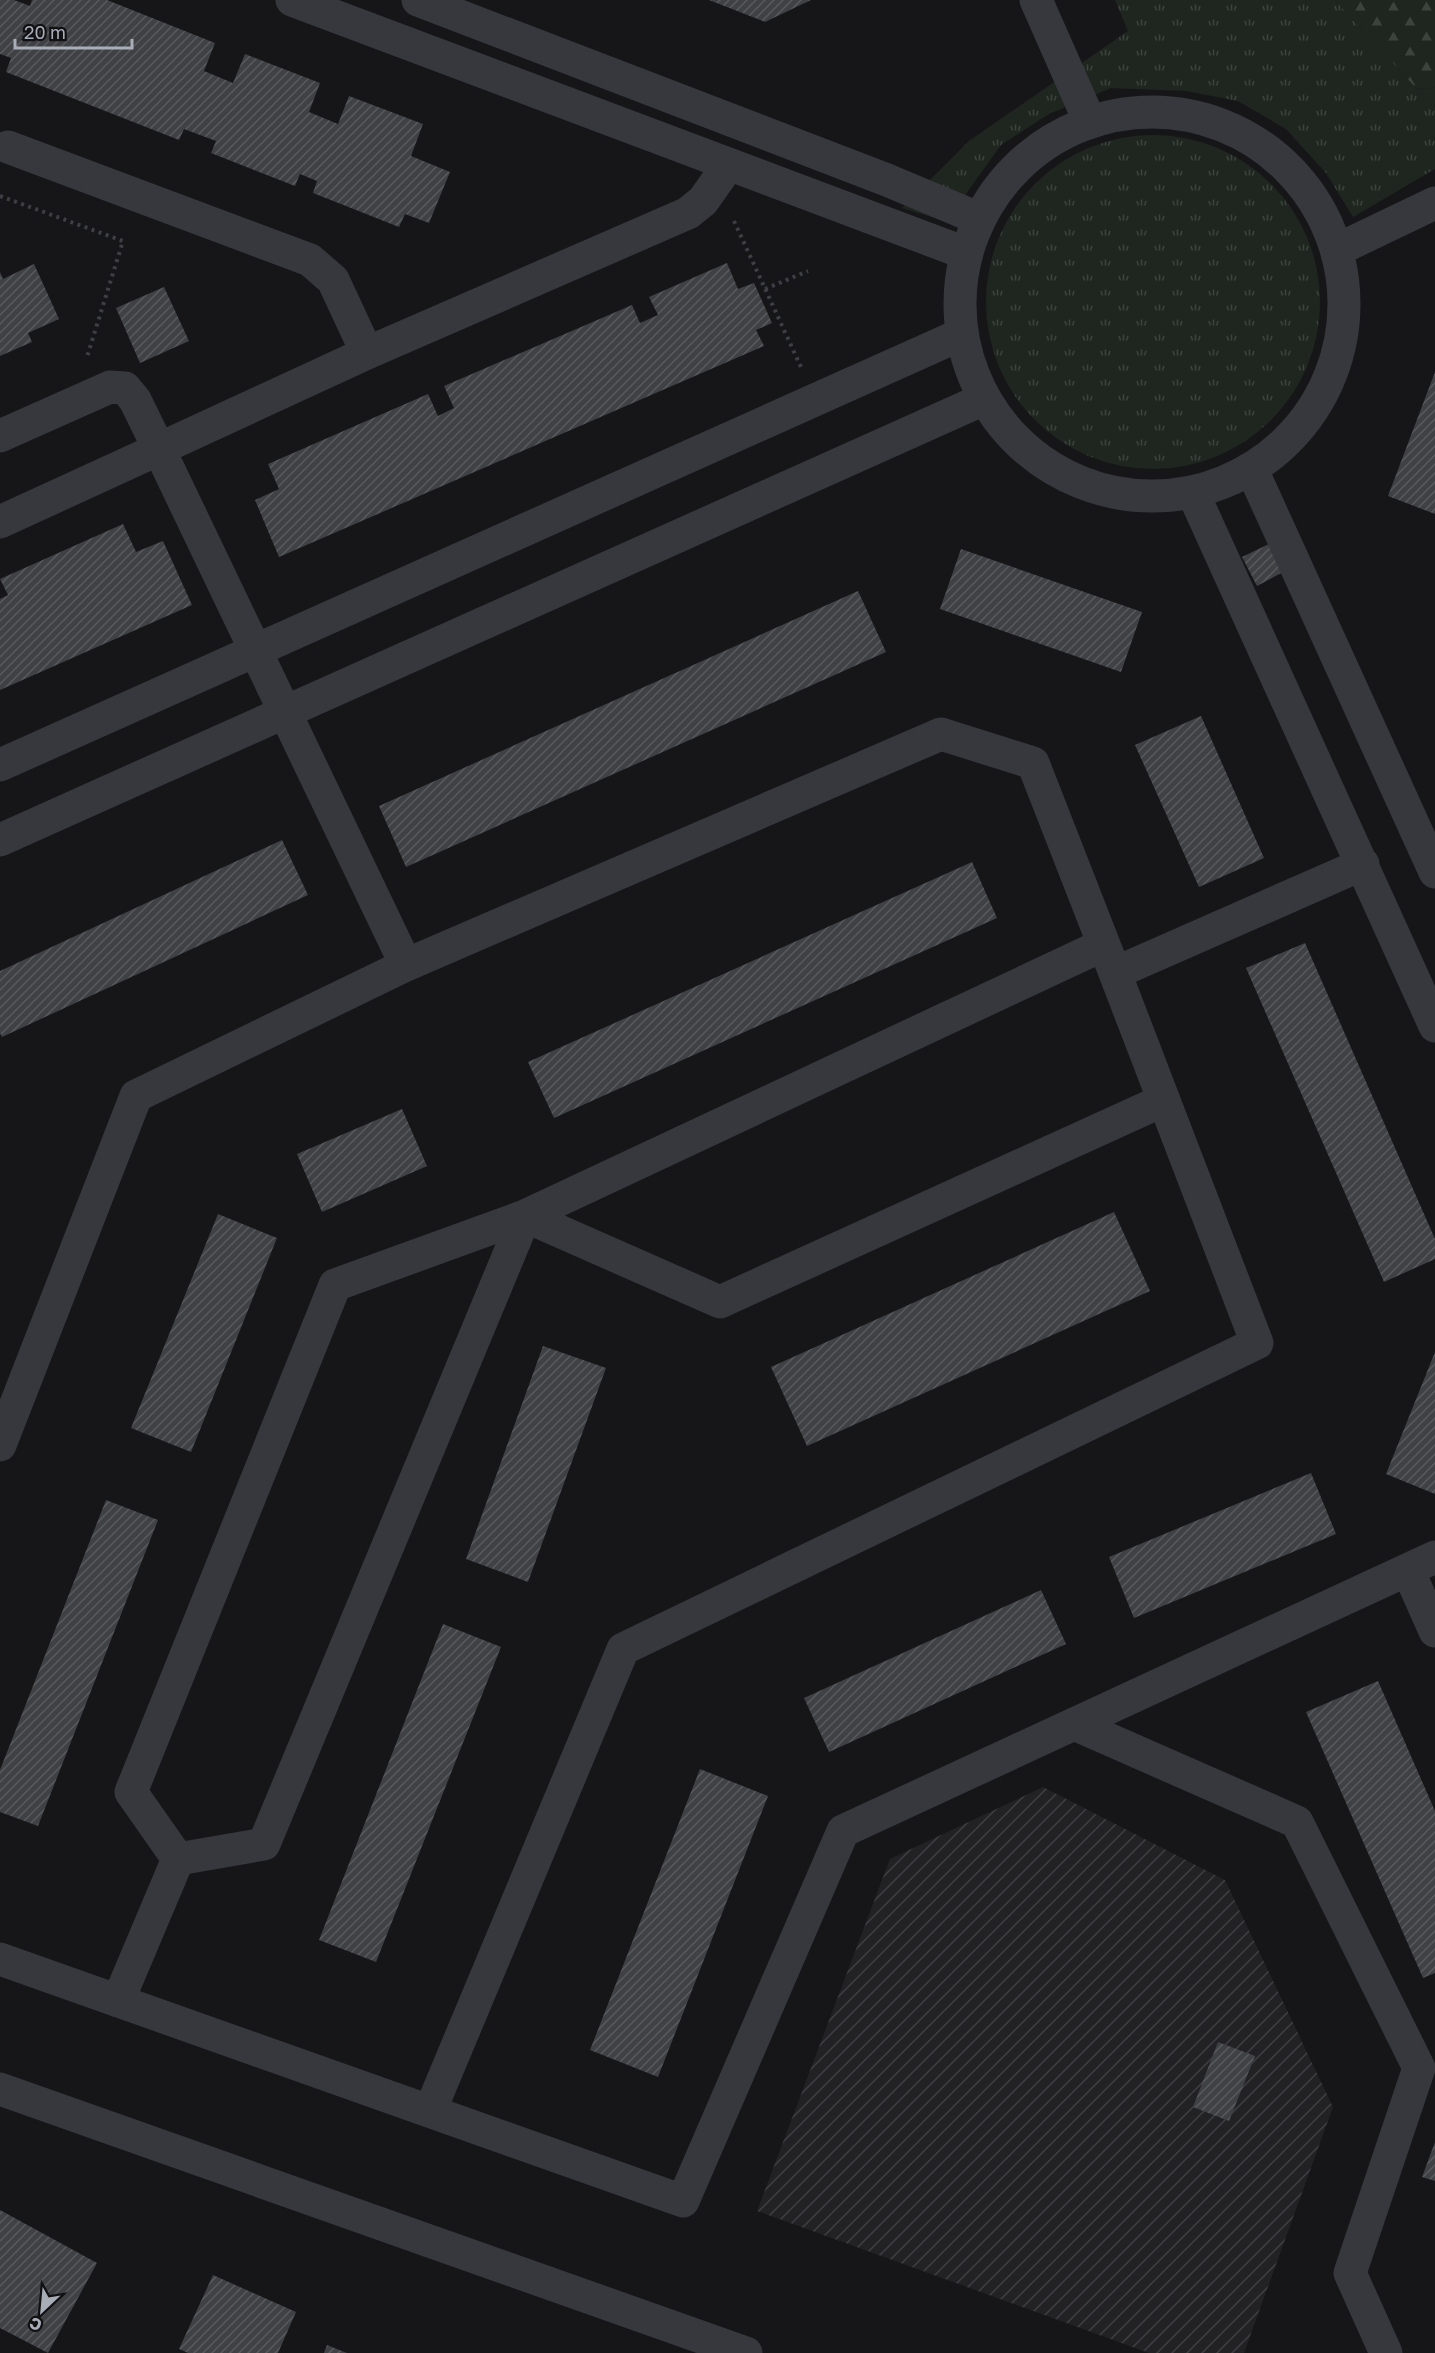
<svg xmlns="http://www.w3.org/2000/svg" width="1435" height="2353" font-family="'Golos Text',sans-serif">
  <defs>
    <pattern id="industrial-furrows" width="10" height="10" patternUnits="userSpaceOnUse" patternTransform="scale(1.5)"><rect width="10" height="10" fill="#222225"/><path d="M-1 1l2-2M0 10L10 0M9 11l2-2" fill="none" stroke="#3f3f43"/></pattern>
    <pattern id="grass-tufts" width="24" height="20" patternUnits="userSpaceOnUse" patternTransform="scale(1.5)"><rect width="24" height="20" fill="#1e261f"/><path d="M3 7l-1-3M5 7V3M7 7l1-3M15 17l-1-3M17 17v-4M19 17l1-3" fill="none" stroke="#3c433d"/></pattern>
    <pattern id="forest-firs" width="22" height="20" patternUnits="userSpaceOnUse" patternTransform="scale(1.5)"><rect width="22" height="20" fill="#1e261f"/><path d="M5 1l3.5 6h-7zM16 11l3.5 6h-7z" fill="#3c433d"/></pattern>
    <pattern id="building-hatch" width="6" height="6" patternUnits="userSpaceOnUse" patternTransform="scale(1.5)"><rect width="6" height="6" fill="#404145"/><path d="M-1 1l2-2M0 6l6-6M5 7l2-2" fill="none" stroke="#595a5e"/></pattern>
  </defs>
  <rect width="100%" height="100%" fill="#161618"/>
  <path fill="url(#industrial-furrows)" d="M1043 1787 1225 1880 1333 2107 1244 2353H1149L757 2211 890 1859Z"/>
  <path fill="url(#grass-tufts)" d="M1115 0H1335L1416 88 1431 89 1435 87V169L1353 217 1326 173 1286 129 1238 101 1186 91 1111 88 1049 114 1001 145 968 191 952 223 902 208 969 141 1128 31Z
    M986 302a167 167 0 1 1 334 0a167 167 0 1 1-334 0Z"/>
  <path fill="url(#forest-firs)" d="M1335 0H1435V87L1431 89 1416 88Z"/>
  <path fill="url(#building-hatch)" d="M0 0H14L30 6 32 0H107L215 43 204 71 233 83 245 54 320 83 309 112 338 124 349 96 423 124 411 156 450 172 429 223 405 214 399 227 313 193 317 181 300 174 295 186 211 153 216 141 184 129 179 140 6 72 11 58 0 54Z
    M709 0H811L765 22Z
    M727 263 738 289 754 283 772 323 756 330 764 346 279 557 255 500 279 489 268 464 428 394 438 416 454 408 444 386 632 305 640 323 658 315 649 297Z
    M34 264 59 319 28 333 32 342 0 356V272L3 279Z
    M164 287 189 341 140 363 116 308Z
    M1435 372V514L1388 496Z
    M123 524 136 552 163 541 192 605 0 690V599L8 595 0 579Z
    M1269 544 1283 572 1257 586 1242 557Z
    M961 549 1142 612 1121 672 940 609Z
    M858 591 886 652 406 867 379 806Z
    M1201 716 1264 858 1199 887 1135 745Z
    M282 840 308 895 2 1037 0 1033V971Z
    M972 862 997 918 554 1118 528 1062Z
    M1305 943 1435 1239V1259L1384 1282 1246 968Z
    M402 1109 427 1166 322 1212 297 1154Z
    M1114 1212 1150 1291 807 1446 771 1367Z
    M218 1214 277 1238 191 1452 131 1428Z
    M543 1346 606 1368 528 1582 466 1559Z
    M1435 1352V1494L1386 1474Z
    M1311 1473 1336 1534 1134 1618 1109 1557Z
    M106 1500 158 1520 38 1826 0 1812V1770Z
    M1041 1590 1066 1644 829 1752 804 1698Z
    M443 1624 501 1647 376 1962 319 1940Z
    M1378 1681 1435 1811V1973L1423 1978 1306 1712Z
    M700 1769 768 1796 658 2077 590 2050Z
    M1218 2042 1255 2056 1229 2121 1193 2107Z
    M1435 2142V2181L1422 2177Z
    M0 2210 97 2263 48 2353 0 2328Z
    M213 2275 296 2312 278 2353H188L179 2349Z
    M327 2345 347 2353H324Z"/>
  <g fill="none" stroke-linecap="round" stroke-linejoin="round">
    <path stroke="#3d3f44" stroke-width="4" stroke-dasharray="3 4.5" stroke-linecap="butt" d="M0 196 123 241 87 357
      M734 221 801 367
      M765 289 808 271"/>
    <path stroke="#37383d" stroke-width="33" d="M292 0 965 253
      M418 0 887 180 980 219
      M1036 0 1089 120
      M960 304a192 192 0 1 1 384 0a192 192 0 1 1-384 0Z
      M8 147 310 260 333 280 367 353
      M1339 249 1435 203
      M0 436 110 387 125 388 135 400 159 449 0 522
      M1252 470 1435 872
      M1193 493 1435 1026
      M0 765 962 334
      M0 840 984 399
      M406 965 159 449 367 353 688 213 703 201 729 164
      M525 1216 720 1302 1164 1100
      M0 1445 136 1096 406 965 941 734 1033 763 1115 973 1363 864
      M1408 1570 1435 1631
      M1074 1724 1297 1822 1419 2068 1350 2273 1386 2353
      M178 1859 131 1792 335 1285 525 1216 1103 945
      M0 1959 683 2201 843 1831 1435 1557
      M118 2001 178 1859 264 1844 525 1216
      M0 2089 746 2353
      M430 2111 623 1649 1257 1343 1115 973"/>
  </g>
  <g transform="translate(42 2311) rotate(206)" stroke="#111113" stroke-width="4.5" paint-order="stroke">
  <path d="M0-4.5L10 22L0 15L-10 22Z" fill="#a8adb8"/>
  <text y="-9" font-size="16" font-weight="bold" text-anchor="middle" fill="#a8adb8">С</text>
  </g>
  <path d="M15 39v9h117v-9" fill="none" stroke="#a8adb8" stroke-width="3"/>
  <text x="24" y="39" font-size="18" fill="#a8adb8" stroke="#111113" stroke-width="4.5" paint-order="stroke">20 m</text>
</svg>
